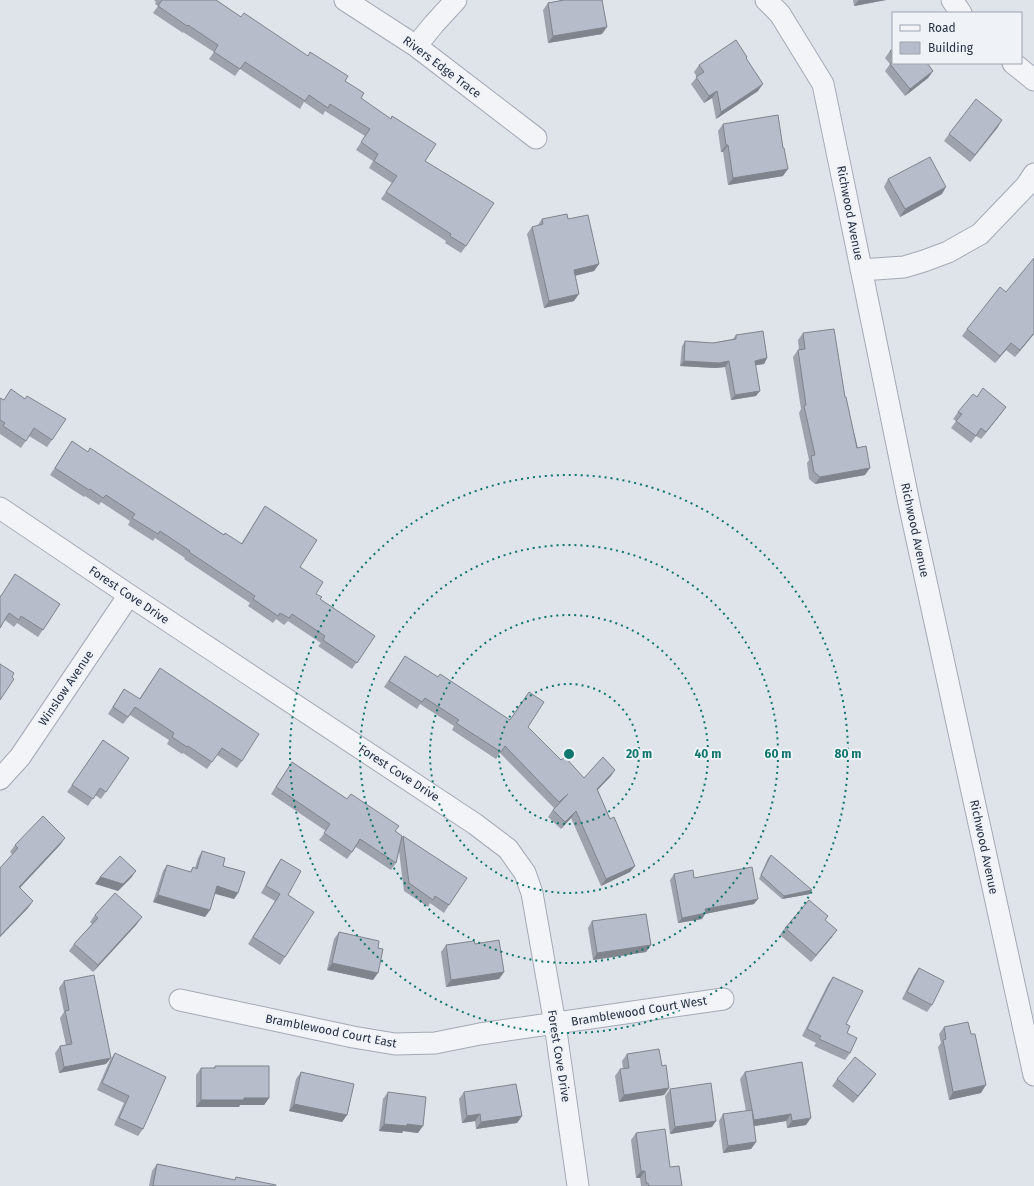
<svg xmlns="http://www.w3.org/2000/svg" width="1034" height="1186" font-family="'Fira Sans',sans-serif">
  <rect width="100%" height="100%" fill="#dfe3ea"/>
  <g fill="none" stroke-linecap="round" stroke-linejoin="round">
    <defs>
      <path id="street" d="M345 0 416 46 536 138
        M766 0 780 14 823 84 847 200 910 508 1034 1075
        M952 0 961 13
        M416 46 434 24 456 0
        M1013 63 1034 80
        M861 270 904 267 924 261 948 252 980 234 1026 186 1034 174
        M0 508 129 595 475 824 508 849 525 873 532 893 555 1024 578 1186
        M0 779 20 757 129 595
        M180 1000 353 1037 395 1044 435 1043 480 1034 723 999"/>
    </defs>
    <use href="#street" stroke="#a4aab5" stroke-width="23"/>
    <use href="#street" stroke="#f3f4f8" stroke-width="21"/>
  </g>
  <path fill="#9da2ad" d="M154 0H216L241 17 345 81 361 98 425 161 466 246 461 253 445 243 446 241 381 199 392 183 369 168 373 161 356 150 365 136 325 111 323 115 304 102 300 109 240 69 235 76 209 59 214 52 183 32V33L153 13 158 6 155 4 156 2Z
    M559 0H602V34L548 43 543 10 548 3 559 1Z
    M853 0H886L854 6Z
    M893 49V63H928V64L933 71 928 78 905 96 885 71 890 64 885 58 890 51Z
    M747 57 746 58 758 91 716 119 712 98 704 103 691 84 697 77 694 72 699 65Z
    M723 124 783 176 728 185 723 152H721L718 131Z
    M998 127 970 162 944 141 949 134Z
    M888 179 942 194 900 217 884 187Z
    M542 219H568L599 264 594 271 575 276 574 301 544 308 527 234 532 227 538 225Z
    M1006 292 1034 334 1015 357 1006 350 995 363 962 336 967 329Z
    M803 333 845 397 865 475 815 484 809 479 807 463 809 460 799 413 801 409 793 357 798 350H799L798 340Z
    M736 335 767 358 764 364 756 365V396L731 400 725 367 715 368 680 366 682 346 685 341 713 343 733 339Z
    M11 389 52 440 47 447 29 436 21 448 0 434V398L4 400Z
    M977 397 1006 407 981 439 976 436 971 443 951 428 956 421 953 419 958 412Z
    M72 441 88 452 224 535 241 544 265 506 316 594 320 599 375 636 352 669 318 646 321 643 288 621 284 625 276 619 273 623 248 606 250 603 184 559 185 558 155 538 153 541 128 525 130 521 101 502 99 505 85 496 84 497 50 475Z
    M0 596 60 604 38 637 17 623 14 627 5 620Z
    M405 656 438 677 510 720 529 692 528 727 561 760 584 778 611 776 597 790 610 819 635 866 630 872 601 886 571 818 561 829 548 817 554 808 500 753 496 759 452 730 454 726 420 704 417 709 384 687Z
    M160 668 242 761 237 768 217 755 207 769 183 753 182 754 167 744 169 740 130 715 123 724 108 714 124 689 139 699Z
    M103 740 129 758 101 799 95 795 88 806 67 792Z
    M292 762 395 831 402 837 403 836 449 905 444 913 430 903 428 907 404 891 399 851 396 863 391 870 356 847 347 859 319 840 326 831 271 794Z
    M15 845H60L20 888 28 908 0 937V868L13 855 10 852Z
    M202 851 223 866 238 893 234 899 215 893 210 910 205 917 153 902 163 871 167 865 190 872 193 867 195 868 198 858Z
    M771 855 810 894 782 899 759 879 768 858Z
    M281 859 288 895 285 957 280 965 248 944 275 901 261 893 276 866Z
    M674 874 694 878 754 904 705 914 702 919 678 923 670 880Z
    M95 915 137 924 93 972 69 951 74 944 92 924 90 922Z
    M828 916 825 920 832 937 811 962 780 935 785 928Z
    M592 921 651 945 646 952 593 960 588 928Z
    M339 932 378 948 373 980 327 970 334 939Z
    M475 944 504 972 499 979 446 987 441 952 446 945Z
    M919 968 932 1005 927 1012 902 999 914 975Z
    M833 977 846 1024 850 1053 845 1060 814 1046 816 1043 802 1036 828 984Z
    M64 981 106 1064 59 1073 55 1053 60 1046 66 1045 60 1018 64 1012 59 988Z
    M944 1027 981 1093 949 1100 938 1047 941 1043 939 1034Z
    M115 1053 143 1129 138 1136 114 1125 124 1103 97 1090 110 1060Z
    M627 1054 662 1066 669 1088 664 1095 619 1102 615 1076 620 1069H623L622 1061Z
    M215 1066 269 1098 264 1105H240L239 1107H196V1075L201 1068H214Z
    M301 1072 347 1115 342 1122 289 1111 296 1079Z
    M745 1072 806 1125 787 1128 786 1121 754 1126 756 1142 751 1149 723 1153 719 1121 723 1114 746 1111 740 1079Z
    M837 1079 871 1081 853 1103 832 1086Z
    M670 1089 712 1127 670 1134 665 1096Z
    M388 1092 418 1133 403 1131 402 1133 379 1131 383 1099Z
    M464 1092 522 1116 517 1123 476 1129 475 1121 462 1123 459 1099Z
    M636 1133 670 1167 682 1186H641L640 1178H636L631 1140Z
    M157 1164 234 1180 236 1177 276 1186H149L152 1171Z"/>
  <path fill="#7f848d" d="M859 0H886L854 6Z
    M607 27 602 34 548 43 553 36Z
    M933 71 928 78 905 96 910 89Z
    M763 84 758 91 716 119 721 112Z
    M717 91 712 98 704 103 709 96Z
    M1002 120 998 127 970 162 975 155Z
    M726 145H728L723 152H721Z
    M788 169 783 176 728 185 733 178Z
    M946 187 942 194 900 217 905 209Z
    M599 264 594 271 569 277 574 270Z
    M579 294 574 301 544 308 549 301Z
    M1034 333V334L1015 357 1020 350Z
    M1011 343 1006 350 995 363 1000 356Z
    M767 358 764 364 751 366 755 361Z
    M684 361H729L725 367 715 368 680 366Z
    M760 391 756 396 731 400 735 395Z
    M1006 407 1001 414 981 439 986 432Z
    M870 468 865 475 815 484 820 477Z
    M615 770 611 776 592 796 597 789Z
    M576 811 571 818 561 829 565 822Z
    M65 838 60 845 14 894 19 887Z
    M635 866 630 872 601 886 606 879Z
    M136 871 131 878 118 891 95 884 100 877Z
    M217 886 238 893 234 899 212 893Z
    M812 890 810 894 782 899 784 896Z
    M158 895 210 910 205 917 153 902Z
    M758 899 754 904 705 914 702 919 678 923 682 918 705 909Z
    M33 901 28 908 0 937V936Z
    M142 917 137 924 93 972 98 965Z
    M837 930 832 937 811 962 816 955Z
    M651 945 646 952 593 960 597 953Z
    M332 963 378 973 373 980 327 970Z
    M504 972 499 979 446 987 451 980Z
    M111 1058 106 1064 59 1073 64 1067Z
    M876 1074 871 1081 853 1103 858 1096Z
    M986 1085 981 1093 949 1100 953 1092Z
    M669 1088 664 1095 619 1102 624 1095Z
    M244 1098H269L264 1105H240L239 1107H196L201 1100Z
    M294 1104 347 1115 342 1122 289 1111Z
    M480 1114 475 1121 462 1123 467 1116Z
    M791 1114 786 1121 749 1127 754 1120Z
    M522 1116 517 1123 476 1129 481 1122Z
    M811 1118 806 1125 787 1128 792 1121Z
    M716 1121 712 1127 670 1134 675 1127Z
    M384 1124H407L423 1126 418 1133 403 1131 402 1133 379 1131Z
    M756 1142 751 1149 723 1153 728 1146Z
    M641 1171H645L640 1178H636Z"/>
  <path fill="#b6bcc9" stroke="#7f848d" d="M162 0H216L241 17 244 13 308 56 310 52 348 76 345 81 364 93 361 98 391 119 392 116 436 144 425 161 494 203 466 246 450 236 451 234 386 192 397 176 374 161 378 154 361 142 370 129 330 104 328 108 309 95 305 101 245 62 240 69 214 52 218 45 188 25 187 26 158 6Z
    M564 0H602L607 27 553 36 548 3Z
    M736 40 747 57 746 58 763 84 721 112 717 91 709 96 696 77 704 72 699 65Z
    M893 49V55L890 51Z
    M893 61V63H927L933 71 910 89 890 64Z
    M976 99 1002 120 975 155 949 134Z
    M778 115 783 148H784L788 169 733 178 728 145H726L723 124Z
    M930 157 946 187 905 209 888 179Z
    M567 214 568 219 588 215 599 264 574 270 579 294 549 301 532 227 543 224 542 219Z
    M1034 258V333L1020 350 1011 343 1000 356 967 329 1000 287 1006 292Z
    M834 329 845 397H846L857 448 866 446 870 468 820 477 814 472 811 456 815 455 804 406 806 405 798 350 805 349 803 333Z
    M763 331 767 358 755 361 760 391 735 395 729 361 719 363 684 361 685 341 713 343 736 339V335Z
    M983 388 1006 407 986 432 981 428 976 436 956 421 962 414 958 412 973 394 977 397Z
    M11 389 25 399 27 396 66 419 52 440 34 428 26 441 3 426 5 423 0 420V398L4 400Z
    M72 441 88 452 90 448 224 535 225 533 242 544 265 506 317 540 300 567 323 582 316 594 322 597 320 599 375 636 357 663 323 640 325 636 292 614 289 618 280 613 278 616 253 599 255 596 189 552 190 551 160 531 158 534 132 518 135 514 106 495 103 498 90 489 89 490 55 468Z
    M15 574 60 604 43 630 21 616 19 620 9 613 0 628V596H1Z
    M405 656 438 677 440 674 510 720 529 692 544 702 528 727 561 760 565 757 584 778 603 757 615 770 597 789 610 819 614 817 635 866 606 879 576 811 565 822 553 810 568 794 559 802 505 746 501 752 456 723 459 720 425 698 422 702 389 681Z
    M0 664 14 673 12 677 14 679 0 700Z
    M160 668 259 734 242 761 222 748 212 762 188 746 187 747 172 737 174 733 135 707 128 717 113 707 124 689 140 699Z
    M103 740 129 758 106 792 100 788 93 799 72 785Z
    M292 762 347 799 351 794 399 826 395 831 402 836 396 863 360 839 352 852 324 833 330 824 276 787Z
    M43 816 65 838 19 887 33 901 0 936V868L18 848 15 845Z
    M403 836 467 878 449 905 435 896 433 900 409 883Z
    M202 851 225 858 223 866 245 872 238 893 217 886 210 910 158 895 167 865 191 872 193 867 197 869Z
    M771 855 812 890 784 896 761 875Z
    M120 856 136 871 123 884 100 877Z
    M281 859 301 871 288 895 314 912 285 957 253 937 280 894 266 886Z
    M752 867 758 899 705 909 706 913 682 918 674 874 693 870 694 878Z
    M115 893 142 917 98 965 74 944 98 918 95 915Z
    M809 900 828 916 825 920 837 930 816 955 785 928Z
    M646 914 651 945 597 953 592 921Z
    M339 932 379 941 378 948 383 949 378 973 332 963Z
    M499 940 504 972 451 980 446 945 474 941 475 944Z
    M919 968 944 981 932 1005 907 992Z
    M94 975 111 1058 64 1067 60 1046 72 1044 65 1011 69 1010 64 981Z
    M833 977 863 991 846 1024 850 1026 847 1033 857 1038 850 1053 819 1039 821 1036 807 1029Z
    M968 1022 971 1034H975L986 1085 953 1092 943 1040 946 1039 944 1027Z
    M659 1049 662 1066 666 1065 669 1088 624 1095 620 1069 629 1068 627 1054Z
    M115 1053 166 1077 143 1129 119 1118 129 1096 102 1083Z
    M855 1057 876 1074 858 1096 837 1079Z
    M802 1062 811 1118 792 1121 791 1114 754 1120 745 1072Z
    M215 1066H269V1098H244V1100H201V1068H215Z
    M301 1072 354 1084 347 1115 294 1104Z
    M711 1083 716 1121 675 1127 670 1089Z
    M516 1084 522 1116 481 1122 480 1114 467 1116 464 1092Z
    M388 1092 426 1097 423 1126 407 1124V1126L384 1124Z
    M752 1110 756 1142 728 1146 723 1114Z
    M665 1129 670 1167 679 1166 682 1186H649L648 1183H646L645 1171H641L636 1133Z
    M157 1164 235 1180 236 1177 276 1185V1186H153Z"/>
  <g fill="none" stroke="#0f766e" stroke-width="2" stroke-dasharray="2 4">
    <circle cx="569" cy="754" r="70"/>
    <circle cx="569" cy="754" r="139"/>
    <circle cx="569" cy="754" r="209"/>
    <circle cx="569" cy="754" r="279"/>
  </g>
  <g text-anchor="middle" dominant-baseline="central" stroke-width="4" stroke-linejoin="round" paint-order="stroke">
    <g font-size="12" fill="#263044" stroke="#eff2f7">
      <text transform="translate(442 67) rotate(37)">Rivers Edge Trace</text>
      <text transform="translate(850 213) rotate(79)">Richwood Avenue</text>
      <text transform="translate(915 530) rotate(78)">Richwood Avenue</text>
      <text transform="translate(129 595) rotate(34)">Forest Cove Drive</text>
      <text transform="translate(66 688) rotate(-56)">Winslow Avenue</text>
      <text transform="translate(399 773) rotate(33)">Forest Cove Drive</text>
      <text transform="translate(984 847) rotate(78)">Richwood Avenue</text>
      <text transform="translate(639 1011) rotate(-9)">Bramblewood Court West</text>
      <text transform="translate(331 1031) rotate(11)">Bramblewood Court East</text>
      <text transform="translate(559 1056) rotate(81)">Forest Cove Drive</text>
    </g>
  </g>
  <circle cx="569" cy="754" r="6" fill="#0f766e" stroke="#eff2f7" stroke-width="2"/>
  <g font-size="12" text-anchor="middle" font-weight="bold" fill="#0f766e" stroke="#eff2f7" stroke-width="4" stroke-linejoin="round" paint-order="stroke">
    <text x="639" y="758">20 m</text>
    <text x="708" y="758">40 m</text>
    <text x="778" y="758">60 m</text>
    <text x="848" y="758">80 m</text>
  </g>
  <rect x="892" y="12" width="130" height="52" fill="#eff2f7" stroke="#9fa4af"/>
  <rect x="900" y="25" width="20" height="6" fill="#f3f4f8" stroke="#9fa4af"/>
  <text x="928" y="32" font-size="12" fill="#263044">Road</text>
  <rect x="900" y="42" width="20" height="12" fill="#b6bcc9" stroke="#9fa4af"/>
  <text x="928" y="52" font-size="12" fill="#263044">Building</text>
</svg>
